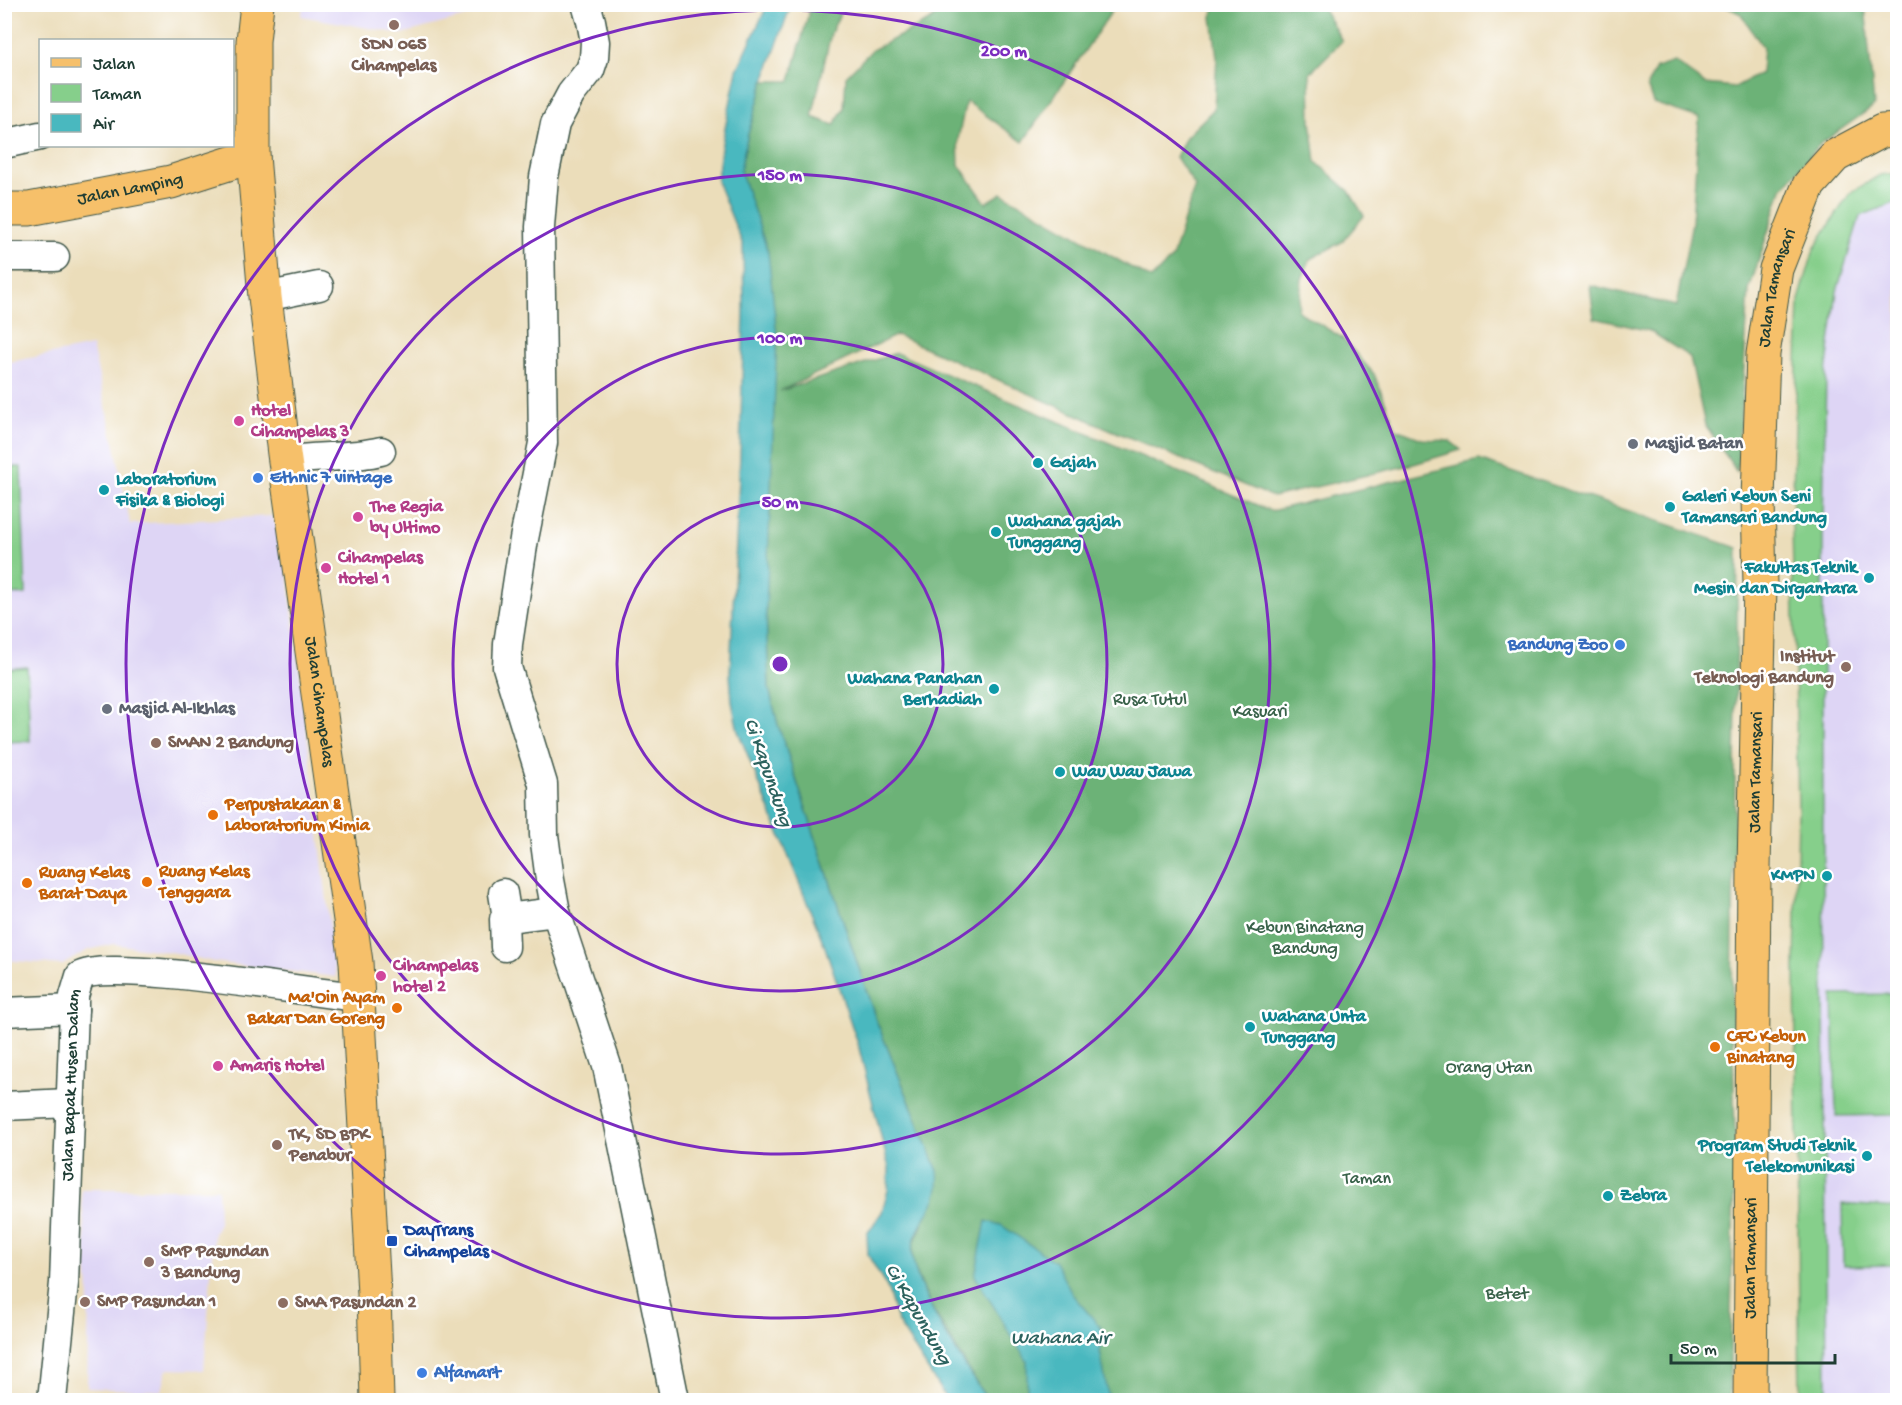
<svg xmlns="http://www.w3.org/2000/svg" width="1902" height="1405" font-family="'Gochi Hand',sans-serif">
  <rect width="100%" height="100%" fill="#fff"/>
  <filter id="ink" filterUnits="userSpaceOnUse"><feTurbulence type="fractalNoise" baseFrequency=".0167" numOctaves="2"/><feDisplacementMap in="SourceGraphic" scale="12" xChannelSelector="R" yChannelSelector="G"/><feConvolveMatrix kernelMatrix="1 2 1 2 8 2 1 2 1" color-interpolation-filters="sRGB"/></filter>
  <filter id="wash" filterUnits="userSpaceOnUse"><feTurbulence type="fractalNoise" baseFrequency=".008" numOctaves="4" result="noise"/><feDisplacementMap in="SourceGraphic" scale="24" xChannelSelector="R" yChannelSelector="G"/><feGaussianBlur stdDeviation="1.35" result="paint"/><feColorMatrix in="noise" values="0 0 0 0 0 0 0 0 0 0 0 0 0 0 0 0 0 1.4 0 .05"/><feComposite in="paint" operator="in"/></filter>
  <g filter="url(#wash)">
    <rect width="100%" height="100%" fill="#ebddba"/>
    <path fill="#ded5f5" d="M304 4H477V5L476 14 402 34 301 16Z
      M1897 173V1400H1800L1795 969 1798 809 1792 524 1799 300 1814 249 1850 193 1880 175Z
      M92 346 117 456 130 524 272 516 284 542 336 977 214 962 176 953 113 944 88 950 62 965 5 960V363Z
      M81 1189H218L219 1223 214 1232 204 1370 168 1369 166 1372 162 1391 87 1388 89 1292Z"/>
    <path fill="#86cf8b" stroke="#528660" stroke-width="1.5" d="M1897 173V202L1860 216 1837 291 1826 373 1823 523V852L1827 1400H1800L1795 969 1798 809 1792 524 1799 300 1814 249 1850 193 1880 175Z
      M5 467H21L26 594 5 595Z
      M27 667 30 741 5 742V669Z
      M1897 994V1115L1836 1116 1833 995Z
      M1842 1204 1897 1208V1265L1843 1266Z"/>
    <path fill="#6cb277" stroke="#467856" stroke-width="1.5" d="M811 5H844L831 33 812 117 834 125 844 108 846 76 872 50 931 20 948 5H1116L1023 142 966 101 958 139 959 165 986 203 1002 193 1151 279 1172 258 1195 186 1176 157 1186 137 1214 109 1217 57 1212 17 1215 5H1321L1342 41 1310 73 1311 121 1316 162 1349 191 1364 216 1342 242 1310 259 1302 279 1298 311 1341 337 1374 374 1396 429 1422 439 1450 441 1461 450 1414 464 1273 497 1109 429 897 335 780 391 896 353 1271 511 1479 460 1738 548 1732 999 1735 1141 1729 1400H987L931 1306 913 1264V1245L922 1226 938 1171 876 1020 778 725 769 689 766 610 769 496 740 170 748 134 764 81H790Z
      M1723 5H1865L1874 106 1819 145 1782 189 1749 290 1737 472 1705 425 1690 357 1650 331 1594 318 1590 285 1676 306 1692 222 1699 118 1653 103 1647 86 1656 68 1674 62 1705 84 1735 87 1761 73 1763 47 1741 14Z"/>
    <path fill="#49b8bf" stroke="#347a7a" stroke-width="1.5" d="M768 4 791 5 764 81 748 134 740 170 768 252 777 336 766 610 769 689 778 725 876 1020 938 1171C942 1206 921 1215 913 1244 904 1278 968 1369 987 1400H947L897 1321 887 1287 868 1255 867 1234 882 1212 888 1190 889 1168 858 1044 825 947 738 731 732 702 730 674 740 455 744 311 743 245 717 181 721 148 737 70Z
      M986 1221 1001 1225 1055 1262 1072 1294 1102 1329 1100 1351 1109 1400H1032L1027 1394V1361L975 1276Z"/>
  </g>
  <g filter="url(#ink)">
    <g fill="none" stroke-linecap="round" stroke-linejoin="round">
      <defs>
        <g id="minor">
          <path d="M586 4 591 21 595 42 594 58 590 70 571 94 555 124 544 177 540 227 543 443 524 539 508 644 507 667 543 784 544 835 550 880 556 912 607 1066 675 1400"/>
          <path d="M4 144 40 136"/>
          <path d="M4 257H55"/>
          <path d="M265 297 319 286"/>
          <path d="M285 461C318 455 348 459 381 451"/>
          <path d="M503 893 507 918 504 919 505 947"/>
          <path d="M507 918 556 912"/>
          <path d="M4 1012 74 1009"/>
          <path d="M4 1106 69 1103"/>
          <path id="s1" d="M52 1400 64 1283 74 1009V996L80 976C109 958 311 993 358 997"/>
        </g>
        <g id="major">
          <path id="s2" d="M257 4 253 41V156L265 297 284 454 356 962 374 1294 377 1400"/>
          <path id="s3" d="M4 209H29L171 182 253 156"/>
          <path id="s4" d="M1750 1400 1754 869 1760 584 1758 499 1763 354 1776 269 1809 185 1835 156 1882 131 1898 130"/>
        </g>
      </defs>
      <use href="#minor" stroke="#3e5548" stroke-width="31"/>
      <use href="#major" stroke="#3e5548" stroke-width="35"/>
      <use href="#minor" stroke="#fff" stroke-width="28"/>
      <use href="#major" stroke="#f6c06b" stroke-width="33"/>
    </g>
  </g>
  <g fill="none" stroke="#7b2cbf" stroke-width="3">
    <circle cx="780" cy="664" r="163"/>
    <circle cx="780" cy="664" r="327"/>
    <circle cx="780" cy="664" r="490"/>
    <circle cx="780" cy="664" r="654"/>
  </g>
  <g fill="#8d6e63" stroke="#fff" stroke-width="2">
    <circle cx="394" cy="25" r="6"/>
    <circle cx="1846" cy="667" r="6"/>
    <circle cx="156" cy="743" r="6"/>
    <circle cx="277" cy="1145" r="6"/>
    <circle cx="149" cy="1262" r="6"/>
    <circle cx="85" cy="1302" r="6"/>
    <circle cx="283" cy="1303" r="6"/>
  </g>
  <g fill="#d1479c" stroke="#fff" stroke-width="2">
    <circle cx="239" cy="421" r="6"/>
    <circle cx="358" cy="517" r="6"/>
    <circle cx="326" cy="568" r="6"/>
    <circle cx="381" cy="976" r="6"/>
    <circle cx="218" cy="1066" r="6"/>
  </g>
  <g fill="#6b7280" stroke="#fff" stroke-width="2">
    <circle cx="1633" cy="444" r="6"/>
    <circle cx="107" cy="709" r="6"/>
  </g>
  <g fill="#0f9aa8" stroke="#fff" stroke-width="2">
    <circle cx="1038" cy="463" r="6"/>
    <circle cx="104" cy="490" r="6"/>
    <circle cx="1670" cy="507" r="6"/>
    <circle cx="996" cy="532" r="6"/>
    <circle cx="1869" cy="578" r="6"/>
    <circle cx="994" cy="689" r="6"/>
    <circle cx="1060" cy="772" r="6"/>
    <circle cx="1827" cy="876" r="6"/>
    <circle cx="1250" cy="1027" r="6"/>
    <circle cx="1867" cy="1156" r="6"/>
    <circle cx="1608" cy="1196" r="6"/>
  </g>
  <g fill="#3f7fe0" stroke="#fff" stroke-width="2">
    <circle cx="258" cy="478" r="6"/>
    <circle cx="1620" cy="645" r="6"/>
    <circle cx="422" cy="1373" r="6"/>
  </g>
  <g fill="#e8710a" stroke="#fff" stroke-width="2">
    <circle cx="213" cy="815" r="6"/>
    <circle cx="147" cy="882" r="6"/>
    <circle cx="27" cy="883" r="6"/>
    <circle cx="397" cy="1008" r="6"/>
    <circle cx="1715" cy="1047" r="6"/>
  </g>
  <rect fill="#1a4fb4" stroke="#fff" stroke-width="2" x="386" y="1235" width="12" height="12" rx="3"/>
  <g text-anchor="middle" dominant-baseline="central" stroke-width="5" stroke-linejoin="round" paint-order="stroke">
    <g font-size="18" font-weight="bold" fill="#785e54" stroke="#fff" text-anchor="start">
      <text x="394" y="45" text-anchor="middle">SDN 065<tspan x="394" dy="21">Cihampelas</tspan></text>
      <text x="1834" y="657" text-anchor="end">Institut<tspan x="1834" dy="21">Teknologi Bandung</tspan></text>
      <text x="168" y="743">SMAN 2 Bandung</text>
      <text x="289" y="1135">TK, SD BPK<tspan x="289" dy="21">Penabur</tspan></text>
      <text x="161" y="1252">SMP Pasundan<tspan x="161" dy="21">3 Bandung</tspan></text>
      <text x="97" y="1302">SMP Pasundan 1</text>
      <text x="295" y="1303">SMA Pasundan 2</text>
    </g>
    <g font-size="18" fill="#1f3d34" stroke="#fff">
      <text stroke="none"><textPath href="#s3" startOffset="128">Jalan Lamping</textPath></text>
      <text stroke="none"><textPath href="#s4" startOffset="1114">Jalan Tamansari</textPath></text>
      <text stroke="none"><textPath href="#s2" startOffset="702">Jalan Cihampelas</textPath></text>
      <text stroke="none"><textPath href="#s4" startOffset="628">Jalan Tamansari</textPath></text>
      <text stroke="none"><textPath href="#s1" startOffset="316">Jalan Bapak Husen Dalam</textPath></text>
      <text stroke="none"><textPath href="#s4" startOffset="142">Jalan Tamansari</textPath></text>
    </g>
    <g font-size="18" font-weight="bold" fill="#b23c85" stroke="#fff" text-anchor="start">
      <text x="251" y="411">Hotel<tspan x="251" dy="21">Cihampelas 3</tspan></text>
      <text x="370" y="507">The Regia<tspan x="370" dy="21">by Ultimo</tspan></text>
      <text x="338" y="558">Cihampelas<tspan x="338" dy="21">Hotel 1</tspan></text>
      <text x="393" y="966">Cihampelas<tspan x="393" dy="21">hotel 2</tspan></text>
      <text x="230" y="1066">Amaris Hotel</text>
    </g>
    <g font-size="18" font-weight="bold" fill="#5b616d" stroke="#fff" text-anchor="start">
      <text x="1645" y="444">Masjid Batan</text>
      <text x="119" y="709">Masjid Al-Ikhlas</text>
    </g>
    <g font-size="18" font-weight="bold" fill="#0d838f" stroke="#fff" text-anchor="start">
      <text x="1050" y="463">Gajah</text>
      <text x="116" y="480">Laboratorium<tspan x="116" dy="21">Fisika &amp; Biologi</tspan></text>
      <text x="1682" y="497">Galeri Kebun Seni<tspan x="1682" dy="21">Tamansari Bandung</tspan></text>
      <text x="1008" y="522">Wahana gajah<tspan x="1008" dy="21">Tunggang</tspan></text>
      <text x="1857" y="568" text-anchor="end">Fakultas Teknik<tspan x="1857" dy="21">Mesin dan Dirgantara</tspan></text>
      <text x="982" y="679" text-anchor="end">Wahana Panahan<tspan x="982" dy="21">Berhadiah</tspan></text>
      <text x="1072" y="772">Wau Wau Jawa</text>
      <text x="1815" y="876" text-anchor="end">KMPN</text>
      <text x="1262" y="1017">Wahana Unta<tspan x="1262" dy="21">Tunggang</tspan></text>
      <text x="1855" y="1146" text-anchor="end">Program Studi Teknik<tspan x="1855" dy="21">Telekomunikasi</tspan></text>
      <text x="1620" y="1196">Zebra</text>
    </g>
    <g font-size="18" font-weight="bold" fill="#366cbe" stroke="#fff" text-anchor="start">
      <text x="270" y="478">Ethnic 7 vintage</text>
      <text x="1608" y="645" text-anchor="end">Bandung Zoo</text>
      <text x="434" y="1373">Alfamart</text>
    </g>
    <g font-size="18" fill="#39624a" stroke="#fff">
      <text x="1150" y="700">Rusa Tutul</text>
      <text x="1260" y="712">Kasuari</text>
      <text x="1305" y="928">Kebun Binatang<tspan x="1305" dy="21">Bandung</tspan></text>
      <text x="1489" y="1068">Orang Utan</text>
      <text x="1367" y="1179">Taman</text>
      <text x="1507" y="1294">Betet</text>
    </g>
    <g font-size="18" font-weight="bold" fill="#c56008" stroke="#fff" text-anchor="start">
      <text x="225" y="805">Perpustakaan &amp;<tspan x="225" dy="21">Laboratorium Kimia</tspan></text>
      <text x="159" y="872">Ruang Kelas<tspan x="159" dy="21">Tenggara</tspan></text>
      <text x="39" y="873">Ruang Kelas<tspan x="39" dy="21">Barat Daya</tspan></text>
      <text x="385" y="998" text-anchor="end">Ma'Oin Ayam<tspan x="385" dy="21">Bakar Dan Goreng</tspan></text>
      <text x="1727" y="1037">CFC Kebun<tspan x="1727" dy="21">Binatang</tspan></text>
    </g>
    <g font-size="18" font-weight="bold" fill="#164399" stroke="#fff" text-anchor="start">
      <text x="404" y="1231">DayTrans<tspan x="404" dy="21">Cihampelas</tspan></text>
    </g>
    <g font-size="20" font-style="italic" fill="#2c625e" stroke="#fff">
      <text transform="translate(767 773) rotate(71)">Ci Kapundung</text>
      <text transform="translate(917 1315) rotate(60)">Ci Kapundung</text>
      <text x="1060" y="1339">Wahana Air</text>
    </g>
  </g>
  <circle cx="780" cy="664" r="9" fill="#7b2cbf" stroke="#fff" stroke-width="3"/>
  <g font-size="18" text-anchor="middle" font-weight="bold" fill="#7b2cbf" stroke="#fff" stroke-width="5" stroke-linejoin="round" paint-order="stroke">
    <text x="1004" y="56">200 m</text>
    <text x="780" y="180">150 m</text>
    <text x="780" y="343">100 m</text>
    <text x="780" y="507">50 m</text>
  </g>
  <rect width="1902" height="1405" fill="none" stroke="#fff" stroke-width="24"/>
  <rect x="39" y="39" width="195" height="108" fill="#ffffff" stroke="#a5b1ae" stroke-width="1.5"/>
  <rect x="51" y="58" width="30" height="9" fill="#f6c06b" stroke="#a5b1ae" stroke-width="1.5"/>
  <text x="93" y="69" font-size="18" fill="#1f3d34">Jalan</text>
  <rect x="51" y="84" width="30" height="18" fill="#86cf8b" stroke="#a5b1ae" stroke-width="1.5"/>
  <text x="93" y="99" font-size="18" fill="#1f3d34">Taman</text>
  <rect x="51" y="114" width="30" height="18" fill="#49b8bf" stroke="#a5b1ae" stroke-width="1.5"/>
  <text x="93" y="129" font-size="18" fill="#1f3d34">Air</text>
  <path d="M1671 1354v9h164v-9" fill="none" stroke="#1f3d34" stroke-width="3"/>
  <text x="1680" y="1354" font-size="18" fill="#1f3d34" stroke="#ffffff" stroke-width="4.5" paint-order="stroke">50 m</text>
</svg>
